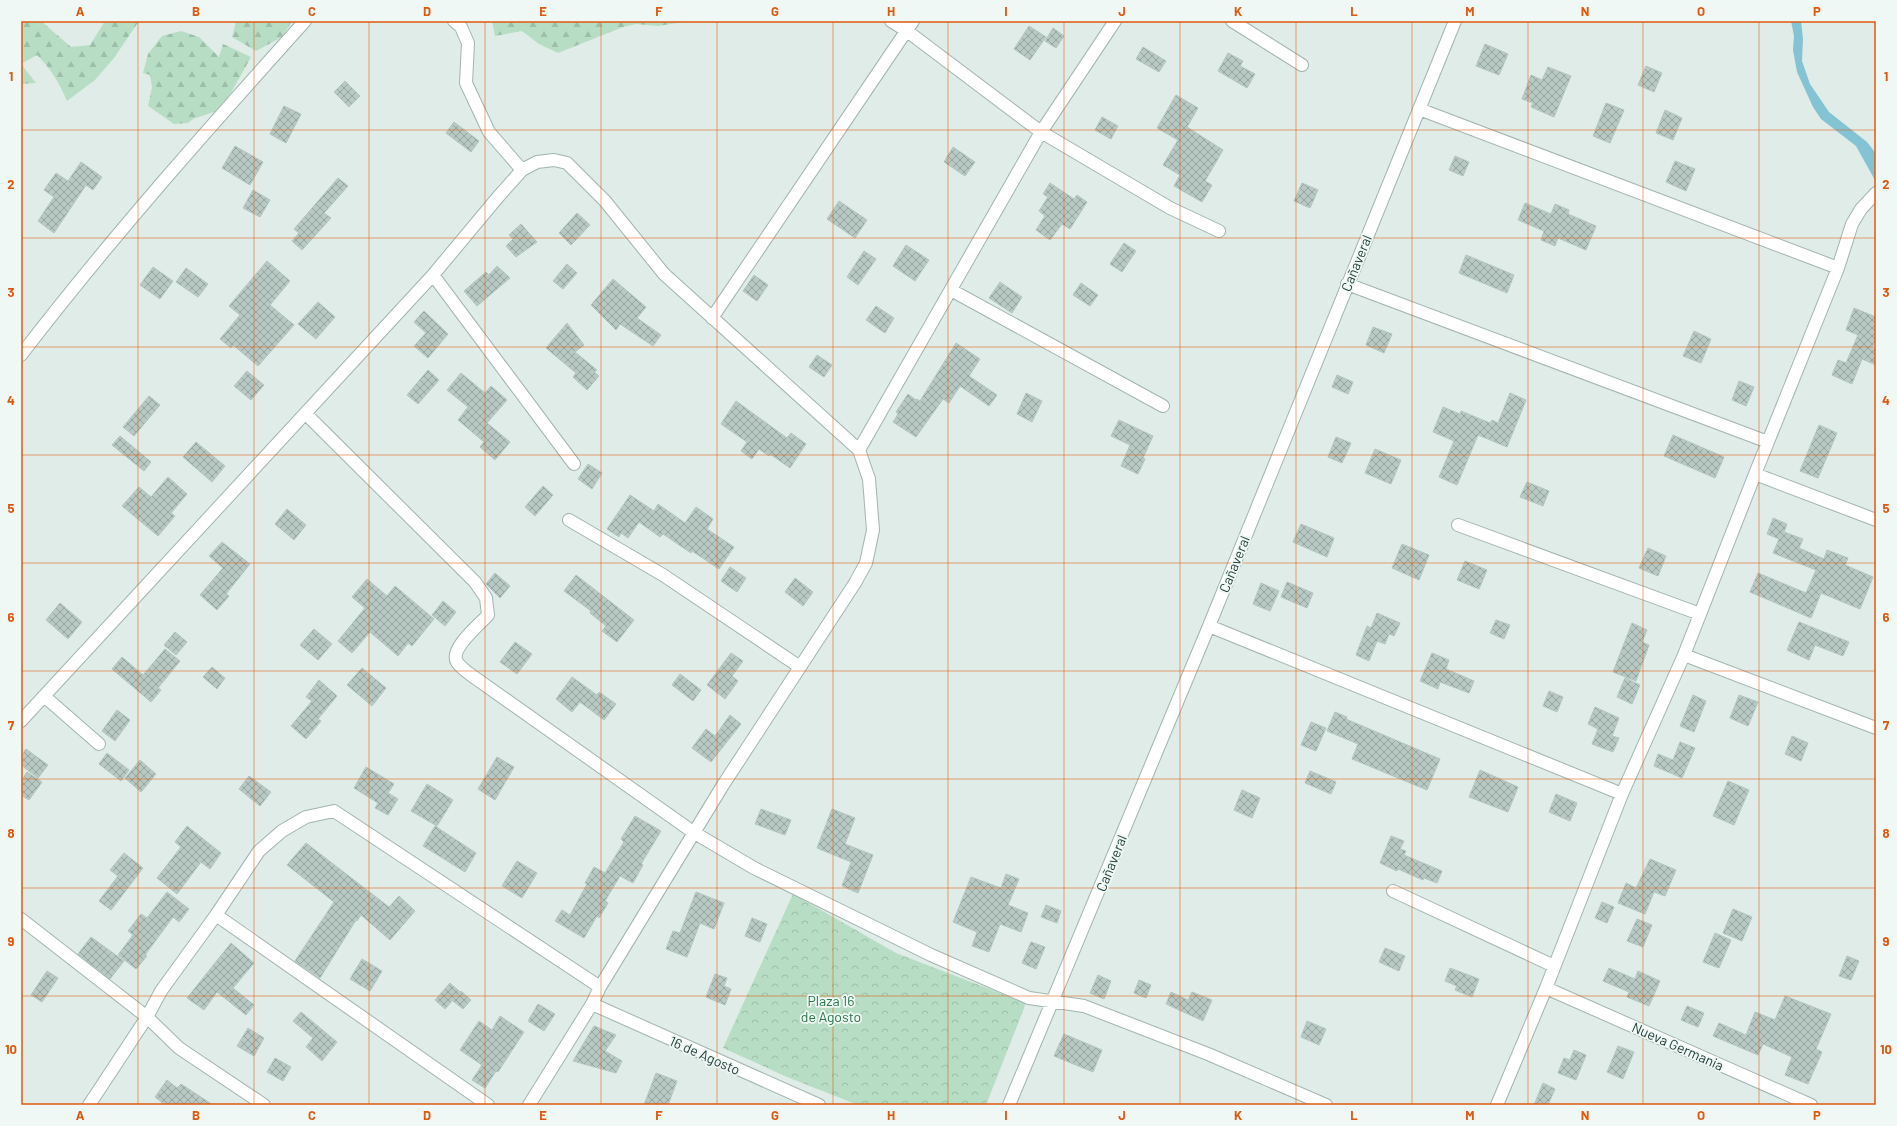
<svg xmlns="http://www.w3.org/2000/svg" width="1897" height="1126" font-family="Barlow,sans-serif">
  <defs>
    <pattern id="forest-firs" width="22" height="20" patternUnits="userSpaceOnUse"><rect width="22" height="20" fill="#b7dec4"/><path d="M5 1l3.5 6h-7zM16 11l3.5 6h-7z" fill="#9dbfa9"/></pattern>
    <pattern id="park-crowns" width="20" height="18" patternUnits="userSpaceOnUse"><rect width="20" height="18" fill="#b7dec4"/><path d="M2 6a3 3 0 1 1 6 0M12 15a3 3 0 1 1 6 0" fill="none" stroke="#9dbfa9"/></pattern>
    <pattern id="building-cross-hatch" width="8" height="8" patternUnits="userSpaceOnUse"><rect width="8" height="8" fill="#b8c9c3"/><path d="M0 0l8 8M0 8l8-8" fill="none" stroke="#95a49f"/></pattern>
  </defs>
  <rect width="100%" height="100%" fill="#e0ece7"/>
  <path fill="url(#forest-firs)" d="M21 21H41L71 47 90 45 105 21H141L137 24 114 58 95 80 67 101C59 82 51 69 37 55L21 64 36 83 21 84Z
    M236 21H292L282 37 256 51 232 37Z
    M492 21H690L658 26 636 24 623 27 558 53 539 44 522 31 495 36Z
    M181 31 199 37 219 57 223 44 251 57 231 93 217 111 193 119 188 123 174 124 148 106 152 87 150 75 143 73 148 54 162 36Z"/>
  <path fill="url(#park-crowns)" d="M793 894 896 953 1026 1003 986 1105H858L787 1077 723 1048Z"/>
  <path fill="#84c3d4" d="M1791 21H1801L1803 39 1802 61 1810 84 1829 112 1867 142 1874 151 1876 157V182L1856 146 1821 119 1813 107 1797 72 1793 50 1794 36Z"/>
  <path fill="url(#building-cross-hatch)" stroke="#b2c6bf" d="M1029 26 1046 37 1030 60 1014 49Z
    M1053 28 1064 36 1056 48 1045 41Z
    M1485 44 1508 54 1499 75 1476 66Z
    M1143 47 1166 61 1159 72 1136 59Z
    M1228 53 1243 61 1240 66 1255 74 1247 88 1218 71Z
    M1646 66 1662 73 1654 92 1638 85Z
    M1548 67 1571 76 1554 117 1531 107 1533 103 1522 99 1531 75 1542 80Z
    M345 81 360 96 349 107 334 92Z
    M1176 95 1198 108 1187 127 1223 150 1205 181 1212 185 1202 202 1174 186 1180 175 1163 165 1178 140 1157 128Z
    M1606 103 1624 110 1610 143 1593 136Z
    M284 106 301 114 286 143 270 134Z
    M1665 110 1682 118 1673 140 1656 133Z
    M1102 117 1118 126 1111 139 1095 130Z
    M454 122 479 141 471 152 446 133Z
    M235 146 263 162 250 185 222 168Z
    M953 147 975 162 965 176 944 162Z
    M1455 156 1469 162 1463 176 1449 170Z
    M1675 161 1695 169 1686 191 1666 182Z
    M81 162 102 177 93 190 86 185 54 233 38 221 54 197 44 190 56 173 68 181Z
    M338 178 348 186 324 213 331 218 302 250 292 241 299 233 294 229Z
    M1050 183 1074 199 1077 195 1087 202 1070 229 1062 224 1050 240 1036 230 1045 216 1039 211 1048 197 1043 194Z
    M1302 183 1318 190 1310 208 1294 201Z
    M253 190 270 200 260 217 243 208Z
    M839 201 867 220 855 238 827 219Z
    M1525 203 1551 214 1555 204 1569 210 1568 214 1596 226 1586 250 1558 238 1555 246 1541 240 1544 231 1518 220Z
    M577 213 590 225 571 245 559 233Z
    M521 224 537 242 516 257 506 246 513 239 509 235Z
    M1124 243 1136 251 1122 272 1110 264Z
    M906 245 929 260 915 281 893 266Z
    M864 251 876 259 858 285 847 277Z
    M1466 255 1514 275 1507 293 1459 273Z
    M267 261 290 281 270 305 294 325 258 366 233 345 231 348 220 339 240 315 229 306Z
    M567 264 577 273 563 289 553 281Z
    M497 266 510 278 477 306 464 291 486 272 489 275Z
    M153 267 173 281 160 299 140 285Z
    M186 268 208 284 198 297 176 282Z
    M754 275 768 285 757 301 743 291Z
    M613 279 646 307 637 318 661 335 653 346 620 324 616 330 591 305Z
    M1000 282 1022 297 1012 313 989 298Z
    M1081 283 1098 295 1090 306 1073 295Z
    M318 302 335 317 316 339 298 324Z
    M876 306 894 318 885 333 866 320Z
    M1854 308 1876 317V338L1872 348 1876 350V365L1862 359 1852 384 1832 375 1838 360 1846 363 1858 335 1846 330Z
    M424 311 448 334 428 358 414 346 426 333 414 322Z
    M567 323 584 345 575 352 597 370 594 372 599 376 587 390 573 377 576 373 546 348Z
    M1373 327 1392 334 1384 353 1366 345Z
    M1694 331 1711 339 1701 363 1683 356Z
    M956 343 980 359 969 376 997 395 989 406 960 386 949 403 943 399 916 437 893 422 898 414 896 412 908 394 916 400 917 399 920 401Z
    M817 355 832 365 824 377 809 367Z
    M428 370 439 380 418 404 407 395Z
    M247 371 264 385 251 400 234 386Z
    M461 373 485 393 491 386 507 400 487 423 510 442 495 460 480 447 484 442 458 420 468 407 447 390Z
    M1337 375 1353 382 1348 394 1332 387Z
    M1739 381 1754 387 1746 406 1732 400Z
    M1026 393 1042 401 1032 422 1017 414Z
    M1510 393 1526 400 1507 447 1478 435 1457 485 1439 477 1454 441 1433 432 1443 407 1460 414 1461 411 1490 423 1492 420 1498 423Z
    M149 396 160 405 134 436 123 427Z
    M736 401 787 438 791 433 806 444 790 468 770 454 769 456 759 449 752 459 741 451 747 442 721 424Z
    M1119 420 1153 436 1143 458 1145 459 1138 474 1121 466 1130 445 1111 436Z
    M1819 425 1837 433 1818 478 1800 471Z
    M1673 435 1724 457 1715 478 1664 456Z
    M120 436 151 462 144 471 112 445Z
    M1336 437 1351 443 1342 463 1328 457Z
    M196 442 225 466 212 482 183 457Z
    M1375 449 1401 460 1391 484 1365 473Z
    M588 464 602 473 592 489 578 479Z
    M168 477 187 494 171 513 175 516 158 536 122 506 139 487 151 497Z
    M1527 482 1549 491 1543 506 1520 497Z
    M543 486 553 495 535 516 525 507Z
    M630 495 654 511 658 504 685 523 696 507 713 519 707 529 734 547 719 569 692 551 691 553 663 534 660 537 639 522 628 538 621 533 619 537 607 529Z
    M287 509 306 525 294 540 275 524Z
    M1773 518 1787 524 1784 532 1803 539 1799 548 1824 559 1827 550 1848 558 1845 565 1873 577 1860 609 1821 593 1811 618 1750 592 1758 573 1806 593 1816 570 1773 553 1779 539 1767 534Z
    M1301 524 1334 538 1327 557 1293 542Z
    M222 542 250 564 226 594 229 596 217 610 200 595 223 568 209 556Z
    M1402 544 1429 555 1419 580 1392 568Z
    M1648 548 1666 556 1658 576 1639 568Z
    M1465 561 1487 570 1479 589 1457 580Z
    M730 567 746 578 737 592 721 581Z
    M495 573 510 586 500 598 486 584Z
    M576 575 634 620 617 642 602 631 606 626 590 613 591 611 564 591Z
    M795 578 813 592 803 606 785 592Z
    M367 579 387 596 395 586 434 619 412 646 408 643 398 656 370 632 352 653 338 641 365 608 352 597Z
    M1287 582 1313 593 1307 608 1281 597Z
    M1261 583 1279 591 1270 611 1253 604Z
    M443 601 456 612 445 626 432 615Z
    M60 603 82 622 68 639 46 620Z
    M1377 613 1400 623 1394 636 1389 634 1385 644 1377 641 1369 661 1356 655 1367 626 1371 628Z
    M1496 620 1510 625 1504 639 1490 633Z
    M1799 622 1849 642 1843 656 1815 645 1809 660 1787 650Z
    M1632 623 1647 630 1642 642 1649 645 1636 681 1613 672Z
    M314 629 332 644 318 660 300 645Z
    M175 632 187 642 176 655 164 645Z
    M515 642 532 654 517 674 500 662Z
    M165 649 180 661 158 688 161 690 151 702 112 669 122 657 143 675Z
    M731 653 743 661 732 676 738 681 725 699 707 685Z
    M1432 653 1449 660 1446 669 1474 681 1469 693 1440 682 1438 689 1420 681Z
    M212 667 225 678 217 689 203 677Z
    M362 668 386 688 372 706 347 685Z
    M680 674 701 690 693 701 672 685Z
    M572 677 597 695 599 692 616 704 604 720 580 702 572 712 556 699Z
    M1625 678 1640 685 1632 704 1617 697Z
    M319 680 337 696 318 719 321 721 306 739 291 726 312 701 306 697Z
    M1549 691 1563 697 1557 712 1543 706Z
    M1693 695 1706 701 1694 732 1680 726Z
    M1739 695 1758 702 1748 726 1730 718Z
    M1595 707 1619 718 1612 736 1619 738 1613 752 1592 744 1598 729 1588 724Z
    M117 710 130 720 115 741 102 731Z
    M1335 712 1347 717 1346 719 1440 759 1427 790 1352 759 1358 744 1327 731Z
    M730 715 741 724 711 762 692 748 706 729 715 736Z
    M1311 722 1326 728 1316 751 1301 745Z
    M1792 736 1808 743 1801 761 1785 754Z
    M1680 742 1695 748 1682 778 1654 766 1658 754 1673 760Z
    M26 749 48 765 38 778 21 765V756Z
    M107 753 129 770 121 781 99 764Z
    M497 757 514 767 495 800 478 789Z
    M140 760 156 774 141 792 125 778Z
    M366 767 394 784 388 793 398 799 388 815 375 808 378 803 354 788Z
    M1480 770 1518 787 1508 812 1469 797Z
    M1310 771 1336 782 1331 794 1305 783Z
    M27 772 42 782 29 800 21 795V781Z
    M249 776 271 792 260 806 239 789Z
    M1728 781 1749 790 1734 825 1713 816Z
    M427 784 453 800 437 826 411 811Z
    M1242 790 1260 798 1252 818 1234 810Z
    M1556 794 1577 803 1570 821 1549 812Z
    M761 809 791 820 785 835 755 824Z
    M832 809 855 818 845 844 873 855 858 893 842 886 851 862 817 848Z
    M635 816 661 831 641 864 643 865 633 883 620 876 605 901 608 903 599 918 597 916 584 938 555 921 562 910 570 915 587 884 585 883 594 867 605 873 624 842 621 839Z
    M187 826 221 853 210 869 201 862 177 894 157 878 181 847 175 842Z
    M435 826 476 853 465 872 423 846Z
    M1391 836 1404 841 1400 849 1406 851 1404 855 1442 871 1437 883 1424 878 1423 880 1398 869 1397 871 1380 863Z
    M306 843 389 907 399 896 415 911 390 940 361 915 357 921 356 920 320 978 295 961 334 902 287 865Z
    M124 853 143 868 111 910 99 901 118 876 110 870Z
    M1650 859 1676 870 1665 896 1654 892 1645 914 1618 903 1626 883 1636 888Z
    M517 861 537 873 522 898 502 886Z
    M1006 874 1019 879 1008 905 1028 913 1021 932 1000 924 989 952 972 946 977 932 953 922 971 877 1001 888Z
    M167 892 189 909 179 922 173 917 145 955 147 956 136 969 118 955 133 935 128 931 141 914 147 918Z
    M696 892 724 903 714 929 700 923 687 957 666 949 673 931 680 933Z
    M1602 902 1614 907 1607 923 1595 918Z
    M1046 905 1061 911 1057 923 1041 917Z
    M1733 909 1752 917 1742 941 1723 933Z
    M752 918 767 924 760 942 745 936Z
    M1637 919 1652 925 1643 947 1627 941Z
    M1715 933 1731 940 1719 968 1703 962Z
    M91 937 124 961 110 979 78 954Z
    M1031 942 1045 947 1036 969 1022 963Z
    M231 943 254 963 233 988 254 1005 246 1015 217 992 204 1010 187 998Z
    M1385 948 1405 956 1399 971 1379 962Z
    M1847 956 1859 961 1851 980 1839 976Z
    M362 959 382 971 370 991 350 979Z
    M1450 968 1479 979 1472 997 1455 990 1457 986 1445 981Z
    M1609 968 1635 979 1638 971 1660 981 1649 1006 1627 997 1629 992 1603 981Z
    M47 971 58 978 42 1002 31 995Z
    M715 974 727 978 724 986 731 989 725 1005 706 997Z
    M1098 975 1111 981 1104 999 1090 993Z
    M1139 980 1151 985 1146 998 1134 993Z
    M450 983 460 992 445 1009 435 1000Z
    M461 991 471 1000 463 1009 453 1001Z
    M1171 992 1188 1000 1192 992 1212 1000 1203 1021 1166 1004Z
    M1785 996 1831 1014 1816 1049 1822 1052 1808 1084 1785 1075 1792 1057 1763 1044 1758 1055 1713 1036 1719 1023 1746 1035 1755 1012 1775 1020Z
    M538 1004 555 1014 544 1031 528 1021Z
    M1687 1006 1704 1013 1698 1027 1681 1020Z
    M301 1012 337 1042 322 1061 306 1047 313 1038 293 1021Z
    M500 1016 524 1032 498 1072 496 1071 485 1088 472 1080 482 1065 460 1050 479 1021 492 1030Z
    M1307 1021 1326 1029 1319 1045 1301 1037Z
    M594 1026 616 1035 605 1051 622 1061 616 1073 573 1061Z
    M248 1028 264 1038 254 1056 237 1046Z
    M1064 1034 1102 1050 1093 1072 1054 1056Z
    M1618 1046 1634 1052 1623 1079 1607 1072Z
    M1574 1050 1586 1055 1576 1080 1558 1073 1564 1058 1570 1060Z
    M275 1058 291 1067 283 1081 267 1072Z
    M656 1073 677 1081 668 1105H644Z
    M167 1080 177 1088 181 1084 213 1105H165L155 1097Z
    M1543 1083 1555 1089 1548 1105H1534Z"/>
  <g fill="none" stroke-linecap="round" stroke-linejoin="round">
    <defs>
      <path id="minor" d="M454 21 461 27 468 43 466 83 489 132 522 170
        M891 21 907 31 1041 132 1170 208 1219 231
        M1232 21 1302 65
        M1419 109 1838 268
        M433 275 574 464
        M1347 284 1768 442
        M951 290 1163 406
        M712 318 913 21
        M21 355C110 239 207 130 305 21
        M306 414 475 582 486 598 488 615C479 625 449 649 457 662 460 667 466 671 471 675L693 832 754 868 931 955 1029 998 1084 1006 1208 1054 1326 1105
        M859 450 1041 132 1115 21
        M1755 474 1876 520
        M569 520 663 575 800 667
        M1458 525 1700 614
        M1209 626 1622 794
        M1684 655 1876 728
        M44 696 99 744
        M21 721 433 275 498 197 522 170 537 162 554 160 567 163 605 201 664 274 859 450 869 479 873 530 866 563 855 583 723 785 600 987 592 1004 529 1105
        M1393 891 1554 966
        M216 915 488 1105
        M21 919 147 1017 179 1048 264 1105
        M1546 988 1811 1105
        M592 1004 819 1105
        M89 1105 147 1017 161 991 216 915 259 851 282 831 306 817 334 811 600 987
        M1009 1105 1209 626 1455 21
        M1497 1105 1546 988 1622 794 1684 655 1755 474 1838 268 1852 224 1861 209 1876 193"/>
    </defs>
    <use href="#minor" stroke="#a2b4af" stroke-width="14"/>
    <use href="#minor" stroke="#fff" stroke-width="12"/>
  </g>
  <path fill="none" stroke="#de580e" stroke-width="1" stroke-opacity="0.55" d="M138 21V1105M254 21V1105M369 21V1105M485 21V1105M601 21V1105M717 21V1105M833 21V1105M948 21V1105M1064 21V1105M1180 21V1105M1296 21V1105M1412 21V1105M1528 21V1105M1643 21V1105M1759 21V1105M21 130H1876M21 238H1876M21 347H1876M21 455H1876M21 563H1876M21 671H1876M21 779H1876M21 888H1876M21 996H1876"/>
  <g text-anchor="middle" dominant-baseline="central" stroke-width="3.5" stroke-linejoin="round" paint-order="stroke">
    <g font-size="14" fill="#1f3d37" stroke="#f0f8f5">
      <text transform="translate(1356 263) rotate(-68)">Cañaveral</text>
      <text transform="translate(1234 564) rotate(-68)">Cañaveral</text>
      <text transform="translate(1111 863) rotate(-68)">Cañaveral</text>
      <text transform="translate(1678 1046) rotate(24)">Nueva Germania</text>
      <text transform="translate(705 1055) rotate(24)">16 de Agosto</text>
    </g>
    <g font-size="14" fill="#28764a" stroke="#f0f8f5">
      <text x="831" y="1000">Plaza 16<tspan x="831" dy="16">de Agosto</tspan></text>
    </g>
  </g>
  <rect width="1897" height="1126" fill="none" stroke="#f0f8f5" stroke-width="44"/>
  <rect x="22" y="22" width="1853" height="1082" fill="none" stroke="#de580e" stroke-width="1.5"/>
  <g font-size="13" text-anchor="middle" font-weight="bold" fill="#de580e">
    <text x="80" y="16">A</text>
    <text x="196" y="16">B</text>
    <text x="312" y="16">C</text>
    <text x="427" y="16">D</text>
    <text x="543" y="16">E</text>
    <text x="659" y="16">F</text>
    <text x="775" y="16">G</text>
    <text x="891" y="16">H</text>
    <text x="1006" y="16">I</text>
    <text x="1122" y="16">J</text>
    <text x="1238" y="16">K</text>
    <text x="1354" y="16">L</text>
    <text x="1470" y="16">M</text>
    <text x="1585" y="16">N</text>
    <text x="1701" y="16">O</text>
    <text x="1817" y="16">P</text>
    <text x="11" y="81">1</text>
    <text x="1886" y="81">1</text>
    <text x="11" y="189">2</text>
    <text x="1886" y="189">2</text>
    <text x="11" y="297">3</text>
    <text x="1886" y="297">3</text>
    <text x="11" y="405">4</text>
    <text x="1886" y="405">4</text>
    <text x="11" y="513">5</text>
    <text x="1886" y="513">5</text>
    <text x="11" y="622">6</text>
    <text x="1886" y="622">6</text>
    <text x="11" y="730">7</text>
    <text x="1886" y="730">7</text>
    <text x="11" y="838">8</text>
    <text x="1886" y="838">8</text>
    <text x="11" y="946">9</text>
    <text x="1886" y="946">9</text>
    <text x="11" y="1054">10</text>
    <text x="1886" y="1054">10</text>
    <text x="80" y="1120">A</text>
    <text x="196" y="1120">B</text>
    <text x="312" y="1120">C</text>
    <text x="427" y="1120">D</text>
    <text x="543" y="1120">E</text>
    <text x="659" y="1120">F</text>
    <text x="775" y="1120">G</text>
    <text x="891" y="1120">H</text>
    <text x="1006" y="1120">I</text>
    <text x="1122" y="1120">J</text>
    <text x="1238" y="1120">K</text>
    <text x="1354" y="1120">L</text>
    <text x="1470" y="1120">M</text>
    <text x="1585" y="1120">N</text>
    <text x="1701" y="1120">O</text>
    <text x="1817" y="1120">P</text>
  </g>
</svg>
